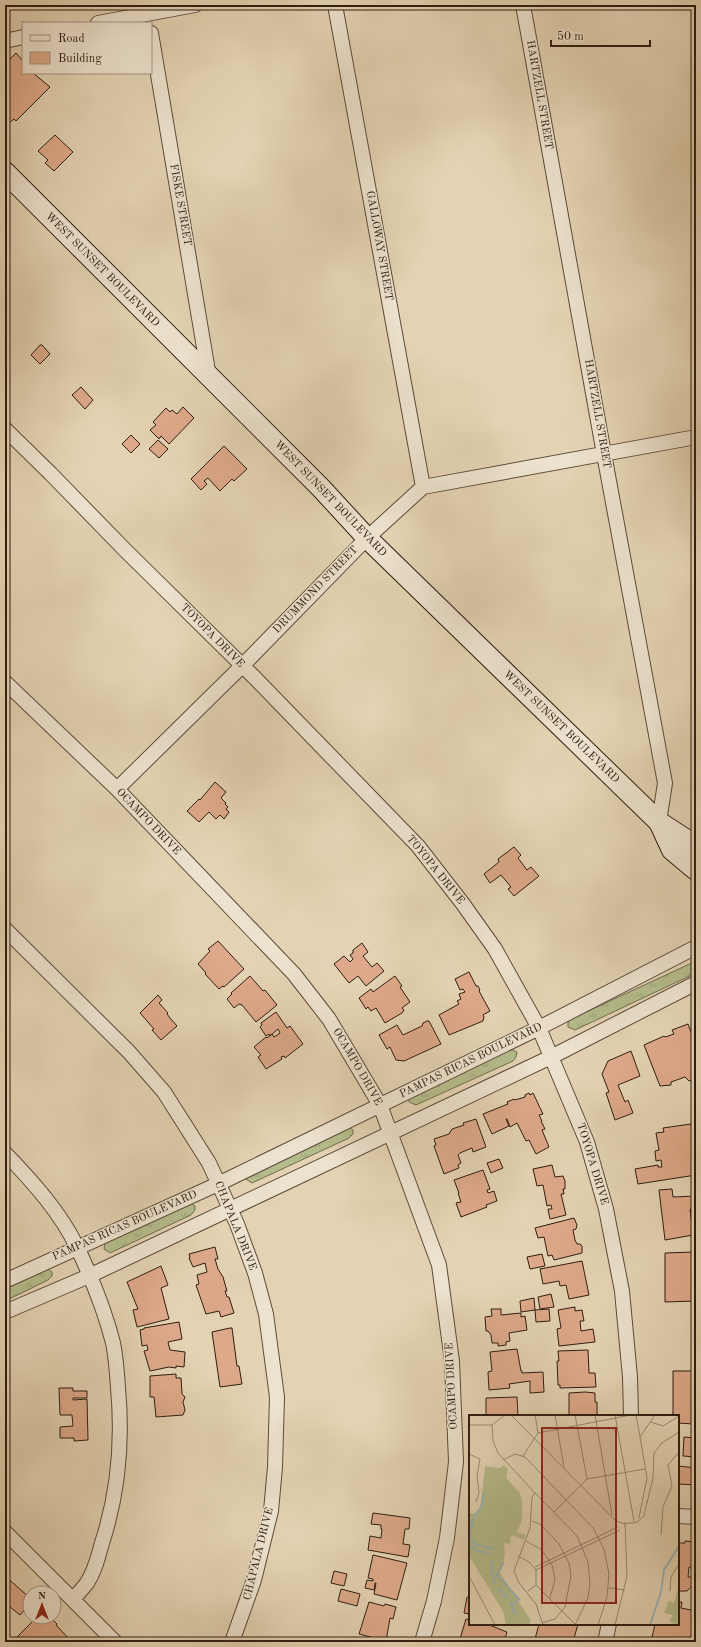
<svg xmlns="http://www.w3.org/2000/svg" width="701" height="1647" font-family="'Old Standard TT',serif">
  <defs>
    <pattern id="grass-tufts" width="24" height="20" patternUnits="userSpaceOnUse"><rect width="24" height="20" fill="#b5bc8b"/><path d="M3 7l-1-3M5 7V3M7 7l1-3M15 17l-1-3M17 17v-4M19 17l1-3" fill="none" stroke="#9ca177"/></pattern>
  </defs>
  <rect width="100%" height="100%" fill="#e4d3b3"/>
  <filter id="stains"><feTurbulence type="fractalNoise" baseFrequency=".005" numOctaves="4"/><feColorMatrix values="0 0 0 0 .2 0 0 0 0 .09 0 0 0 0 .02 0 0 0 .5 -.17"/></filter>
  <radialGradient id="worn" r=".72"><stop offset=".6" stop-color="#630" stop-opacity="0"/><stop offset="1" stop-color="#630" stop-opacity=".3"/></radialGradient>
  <path fill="url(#grass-tufts)" stroke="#726c4e" d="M696 961V973L575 1030 568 1027V1023L569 1020Z
    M509 1050H513L517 1052 516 1057 513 1061 416 1105 409 1102V1098Z
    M349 1127 353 1130V1134L349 1138 252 1183 246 1179 245 1176Z
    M191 1204 195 1206V1210L191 1215 110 1253 104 1249 105 1242Z
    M44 1269H48L52 1272V1276L48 1280 5 1301V1288Z"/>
  <path fill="#dea98a" stroke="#2e1d10" d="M16 53 23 61V73H33L50 87 16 121 14 119 9 123 5 119V64Z
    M55 135 73 152 54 171 45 163 48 160 38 151Z
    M40 345H42L50 354 40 364 31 355Z
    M81 387 93 400 85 409 72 395Z
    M183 407 194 418 169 444 161 436 159 439 150 430 156 425 153 422 166 408 170 412 172 410 177 414Z
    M131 435 140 444 131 453 122 444Z
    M158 440 168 449 159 458 149 449Z
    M224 446 247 469 234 481 232 479 220 491 208 478 204 481 207 484 201 490 191 479Z
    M215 782 226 792 221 798 226 803 225 804 228 807 226 809 229 812 224 819 220 815 216 819 209 812 199 822 187 811 199 799 200 800Z
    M514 847 521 855 518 858 527 870 531 867 539 876 514 896 508 889 511 887 501 875 490 883 484 874 499 862 498 859Z
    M218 941 244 969 224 987 223 986 219 989 205 974 206 973 198 964 210 951 208 949Z
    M362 943 368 952 363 956 372 967 377 963 384 971 366 986 358 976 349 983 334 964 344 956 350 962 353 959 350 955 353 953V950Z
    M469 972 476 986H478L480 990 479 991 490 1011 483 1015 484 1017 483 1021 449 1035 439 1015 459 1004 457 1001 461 999 459 994 465 992 463 989 460 990 455 979Z
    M250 976 263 991 265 990 277 1005 256 1022 242 1005 239 1004 234 1008 227 999 232 994 231 993Z
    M395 976 402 986 400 987 410 1002 402 1008 404 1010 402 1013 385 1023 376 1008 371 1011 368 1007 366 1009 359 998 371 989 373 992Z
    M158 995 162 1000 159 1003 168 1013 167 1014 170 1018 177 1026 161 1040 152 1030 154 1029 140 1013Z
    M276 1012 287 1028 290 1026 303 1044 285 1058 284 1056 281 1057 282 1059 266 1069 258 1057 261 1055 254 1047 266 1037 267 1038 272 1034 274 1037 280 1033 278 1029 270 1036 269 1034 266 1036 260 1027 262 1025 261 1023Z
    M427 1021H429L441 1044 404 1061 396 1060 390 1047 387 1049 379 1035 397 1025 403 1035 422 1026 423 1023Z
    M688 1024 696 1045V1078L689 1081 685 1077 671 1082V1085L660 1086 644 1045 664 1036 665 1037 674 1034 672 1030Z
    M631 1051 640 1076 618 1085 625 1102 628 1100 633 1113 615 1120 606 1093 609 1092 602 1074 608 1061Z
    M529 1093 530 1095 533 1093 543 1114 539 1115 542 1121H541L545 1129 542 1130 549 1147 536 1154 529 1140 526 1141 517 1123 510 1127 507 1119H506L509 1126 492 1134 483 1114 508 1104 507 1102 514 1099 515 1100 525 1097V1095Z
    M476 1119 486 1147 473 1152 472 1148 460 1153 458 1155 461 1163 458 1165 459 1168 444 1174 434 1146 436 1145 434 1139 449 1134 452 1129 464 1125 463 1123Z
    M691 1124 693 1136H695L696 1139V1147H694L696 1175 638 1184 635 1169 658 1165V1167H662L661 1160 656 1161 655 1151 659 1150 656 1133 664 1132 663 1128Z
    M499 1159 503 1168 491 1173 487 1163Z
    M552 1165 555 1177 563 1176 565 1181V1189H563L564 1194H561L566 1215 550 1219 548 1209H552L551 1205 547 1206 543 1185 537 1186 533 1169Z
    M483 1170 490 1189 487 1190 488 1193 494 1191 497 1201 486 1205 487 1207 461 1217 456 1203 461 1202 458 1193H459L454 1180Z
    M672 1189 673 1197 696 1196V1209H690L693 1235 665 1240 659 1190Z
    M574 1218 577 1225 576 1229 573 1230 575 1240 577 1244H580L582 1246V1253L554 1260 552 1255 548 1256 544 1237 538 1238 535 1228Z
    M215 1247 218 1259H215L218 1269 223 1277 227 1291H225L227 1297H229L234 1313 221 1317 219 1311 206 1314 196 1285 199 1284 197 1275 207 1272 205 1263 193 1267 189 1258H190L189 1254Z
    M694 1252H696V1301L665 1302V1253Z
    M542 1254 545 1266 530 1269 527 1257Z
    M582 1261 589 1295 569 1299 566 1285 560 1286 559 1281 543 1284 540 1269Z
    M161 1266 168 1285 161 1288 169 1319 137 1327 133 1310 138 1309 127 1282Z
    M551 1294 554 1307 540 1309 538 1297Z
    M534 1298 535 1310 521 1312 520 1301Z
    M575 1307V1311L582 1310 584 1321H580L581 1331 593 1329 595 1342 559 1346 557 1329 561 1328 558 1310Z
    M491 1309H501V1315L521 1313V1317L525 1316 527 1330 509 1333 510 1341 506 1342V1345L498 1346V1343H492L491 1335 488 1331H486L485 1317 492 1316Z
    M549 1309 550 1321 536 1322 535 1310Z
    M179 1322 182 1339 168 1342 170 1350 185 1352 184 1367 176 1366V1368L169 1367 150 1371 144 1351 148 1350 147 1345 142 1346 140 1330 144 1329V1328Z
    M230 1328H232L237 1366H239L242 1384 220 1387 212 1332Z
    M517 1349 521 1371H522V1373L543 1372 544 1392 530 1393V1381L509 1384 510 1388 489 1390 488 1372 492 1371 490 1352Z
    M588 1350 589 1373H595L596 1387 560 1388V1385H558L557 1361H559L558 1351Z
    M673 1371H696V1418H694L693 1424 678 1423V1416H672V1414H673Z
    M176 1374V1378H181L182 1394 185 1397 183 1402 185 1410 183 1415 156 1417 154 1397H150V1376Z
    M59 1388H73V1391H87V1398H73V1400L87 1399 88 1440 74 1441V1438H60V1427L73 1426 72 1415H60Z
    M585 1392 595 1393V1402H597V1416H569V1393Z
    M517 1397 518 1416H486V1398Z
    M684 1437 696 1438V1457L683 1456Z
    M678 1466 696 1468V1485L678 1484Z
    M373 1513 410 1518 409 1529H405L403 1544 410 1545 408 1557 368 1550 370 1536 381 1538 382 1529H381V1525L371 1524Z
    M685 1541 696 1542V1568L689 1567 688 1577H692V1586L687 1591H678V1543H685Z
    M373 1555 407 1563 397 1600 374 1594 376 1583H375L374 1590 365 1588 367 1580 373 1581V1579L368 1578Z
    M334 1571 347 1574 344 1586 331 1583Z
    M5 1576 30 1598 23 1606 26 1608 20 1615 5 1603Z
    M341 1589 360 1594 357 1606 338 1601Z
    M467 1597 470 1598V1614L464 1613Z
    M369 1602 384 1606 385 1604 396 1607 393 1619 390 1618 386 1641 359 1634Z
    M678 1602H682L681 1608 696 1611V1626L694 1625 690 1642H651L655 1624H678Z
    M37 1617H50L57 1624 56 1625 72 1642H46L42 1638 39 1642H22L17 1637Z
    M466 1619 470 1620V1624H487L507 1632 504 1642H459Z
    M539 1624H578L573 1642H539V1640L535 1639Z
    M355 1638 366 1642H354Z"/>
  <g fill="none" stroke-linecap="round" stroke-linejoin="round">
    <defs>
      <path id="minor" d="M335 5 423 487
        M523 5 604 454 665 783 659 822
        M98 23 195 5
        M151 33 209 377
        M5 41 23 37
        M5 429 51 474 125 550 255 678 418 846 463 904 495 949 539 1028 587 1142 606 1209 622 1291 630 1377 631 1416
        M5 682 117 789 294 974 329 1019 380 1105 439 1265 452 1361 456 1462 447 1538 434 1601 422 1642
        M117 789 242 666 367 538 423 487 696 437
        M5 929 129 1052 164 1092 209 1163 237 1224 255 1273 266 1314 277 1397 275 1467 271 1511 254 1580 232 1642
        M5 1153C33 1182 61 1213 78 1249 92 1279 105 1311 113 1343 116 1357 117 1373 118 1388 123 1442 119 1491 102 1543 98 1557 95 1571 87 1583 83 1588 78 1594 73 1599
        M5 1281 218 1184 539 1028 696 947
        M5 1312 89 1276 551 1057 696 983
        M678 1516 696 1517
        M5 1532 115 1642
        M605 1642 609 1624"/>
      <path id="secondary" d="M5 172 321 488 367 538 659 822 696 846
        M659 822 672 850 696 870"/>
    </defs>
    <use href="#minor" stroke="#5c4a39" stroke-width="16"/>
    <use href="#secondary" stroke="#2e1d10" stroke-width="22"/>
    <use href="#minor" stroke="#ede2ce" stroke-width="14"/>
    <use href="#secondary" stroke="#ede2ce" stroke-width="20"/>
  </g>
  <g text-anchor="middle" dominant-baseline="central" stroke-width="3" stroke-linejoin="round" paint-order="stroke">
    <g font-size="11" fill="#2e1d10" stroke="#ede2ce">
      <text transform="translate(539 95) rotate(80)">HARTZELL STREET</text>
      <text transform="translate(180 205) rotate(80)">FISKE STREET</text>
      <text transform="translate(379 246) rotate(80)">GALLOWAY STREET</text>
      <text transform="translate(102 270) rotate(45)">WEST SUNSET BOULEVARD</text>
      <text transform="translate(597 414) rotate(80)">HARTZELL STREET</text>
      <text transform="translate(330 499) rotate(46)">WEST SUNSET BOULEVARD</text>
      <text transform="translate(316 590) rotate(-46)">DRUMMOND STREET</text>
      <text transform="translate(212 636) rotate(45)">TOYOPA DRIVE</text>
      <text transform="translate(561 727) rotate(44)">WEST SUNSET BOULEVARD</text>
      <text transform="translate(148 822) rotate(46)">OCAMPO DRIVE</text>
      <text transform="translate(435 870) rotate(51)">TOYOPA DRIVE</text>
      <text transform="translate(471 1061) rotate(-26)">PAMPAS RICAS BOULEVARD</text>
      <text transform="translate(357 1067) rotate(60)">OCAMPO DRIVE</text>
      <text transform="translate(592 1164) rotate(73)">TOYOPA DRIVE</text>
      <text transform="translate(125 1226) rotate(-24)">PAMPAS RICAS BOULEVARD</text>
      <text transform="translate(235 1226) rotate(68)">CHAPALA DRIVE</text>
      <text transform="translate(452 1386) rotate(-93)">OCAMPO DRIVE</text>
      <text transform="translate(259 1554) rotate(-76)">CHAPALA DRIVE</text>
    </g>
  </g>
  <g transform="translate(469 1415)">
    <rect width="210" height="210" fill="#e4d3b3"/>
    <path d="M35 50 39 54 37 63 51 78 53 87V105L48 117 57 120 55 125 42 120 41 129 35 128 36 140 31 158 61 204V210H37L34 196 0 141V98L8 99 12 91 16 51 31 53ZM210 170V210H208L200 206 204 200 195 198 200 186 205 188Z" fill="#b5bc8b"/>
    <path fill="none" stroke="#9bb5b8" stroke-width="2" d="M4 104 1 123 6 129 25 134M0 109 12 92 15 78M0 129 9 136 21 138M23 145V159L26 169M35 147 28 160 50 184 43 191M29 173 39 183M41 187 46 199M181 210 192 177 195 155 210 131"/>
    <path fill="none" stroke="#9b8a72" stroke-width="1" d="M42 0 147 106 156 109 168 107 175 101 178 86M66 0 69 18M86 0 95 52M106 0 118 64M126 0 143 100M146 0 165 106M167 0 171 22M182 7 194 11 210 1M0 10H23L36 0M23 10 24 26 29 38 66 78 63 82 61 113 45 156 50 168 67 189 74 210M0 39 11 44 8 61 10 78 7 87M54 41 69 18 162 0M34 45 46 39 56 42 125 114 135 134 140 159 138 182 129 210M66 78 108 121 119 147 121 168 119 183 106 210M178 88 184 63 185 38 193 28 210 17M85 97 118 64 176 54M170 103 178 63 171 22 186 0M63 106 71 109 90 129 100 148 102 161 96 192 86 204 73 208M210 111V124M192 120 194 92 203 71 199 50 210 37M57 126 73 135 83 150 86 164 81 183M49 141 60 147 67 155V170L59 176M66 152 149 112M67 155 151 115M0 161 26 210M67 170 106 209M140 173 156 175M201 176 202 162 210 149M146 210 158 161 156 107"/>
    <path fill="#8f2418" fill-opacity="0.15" stroke="#8f2418" stroke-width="2" d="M73 13H147V188H73Z"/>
    <rect width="210" height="210" fill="none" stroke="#2e1d10" stroke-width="2"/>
  </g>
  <rect width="701" height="1647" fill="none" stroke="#e4d3b3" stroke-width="20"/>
  <rect x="6" y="6" width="689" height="1635" fill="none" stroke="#2e1d10" stroke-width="2"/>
  <rect x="10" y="10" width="681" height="1627" fill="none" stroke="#2e1d10"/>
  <rect x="22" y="22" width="130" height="52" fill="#ede2ce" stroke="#a19382"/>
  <rect x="30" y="35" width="20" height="6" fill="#ede2ce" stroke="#a19382"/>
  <text x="58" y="42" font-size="12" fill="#2e1d10">Road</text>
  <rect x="30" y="52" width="20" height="12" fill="#dea98a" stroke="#a19382"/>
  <text x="58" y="62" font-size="12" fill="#2e1d10">Building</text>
  <g transform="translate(42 1605)"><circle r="19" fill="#ede2ce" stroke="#a19382"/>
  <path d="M0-3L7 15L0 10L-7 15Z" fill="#8f2418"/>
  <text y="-6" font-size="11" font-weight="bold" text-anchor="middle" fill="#2e1d10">N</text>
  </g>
  <path d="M551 40v6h99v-6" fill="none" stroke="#2e1d10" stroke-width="2"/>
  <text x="557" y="40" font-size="12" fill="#2e1d10" stroke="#ede2ce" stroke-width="3" paint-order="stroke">50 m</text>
  <rect width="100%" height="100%" filter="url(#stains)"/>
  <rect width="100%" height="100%" fill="url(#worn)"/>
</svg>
